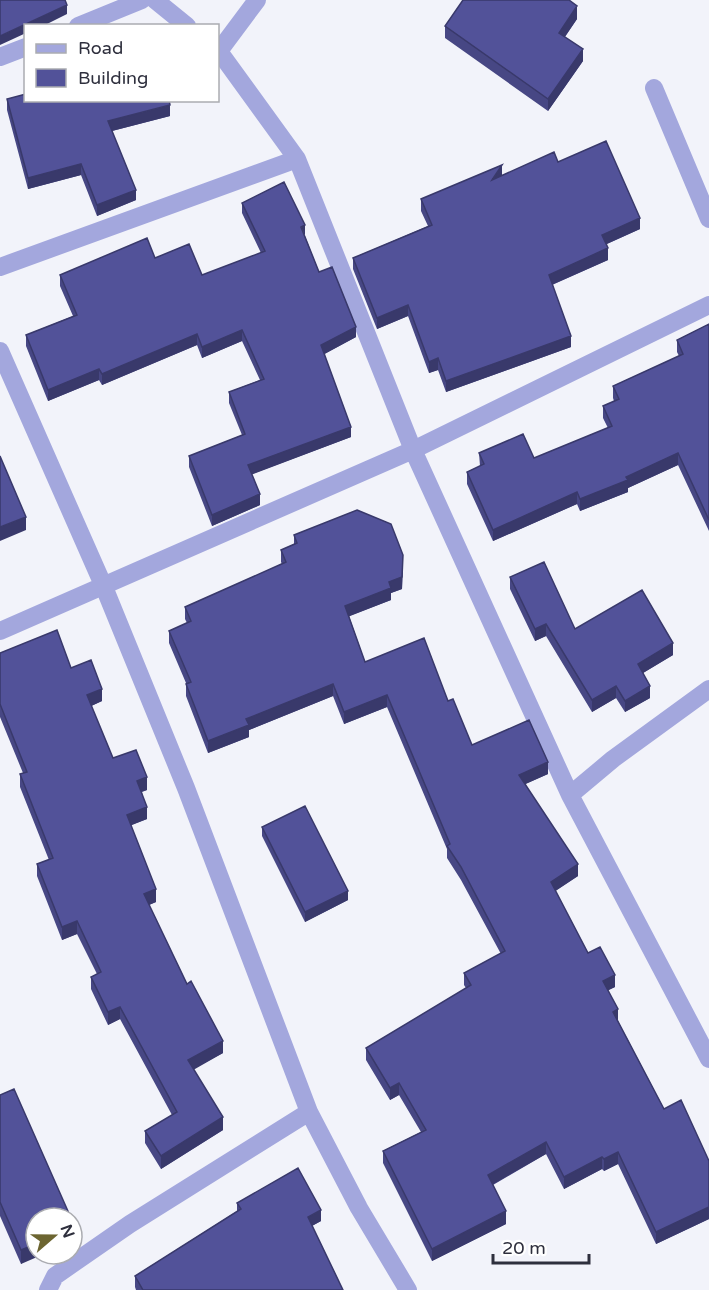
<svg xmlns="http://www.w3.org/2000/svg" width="709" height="1290" font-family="'Varela Round',sans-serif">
  <rect width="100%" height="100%" fill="#f2f3fa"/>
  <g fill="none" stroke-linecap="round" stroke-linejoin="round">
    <path stroke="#a3a7dd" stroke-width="18" d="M155 0 187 26
      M78 26 142 0
      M218 50 297 159 413 450 570 795 709 1059
      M219 51 257 0
      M0 57 26 47
      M654 88 709 219
      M0 267 297 159
      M0 351 104 587 186 788 309 1112 359 1208 408 1290
      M0 631 413 450 709 305
      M570 795 613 759 709 689
      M48 1290 55 1276 130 1224 309 1112"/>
  </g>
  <path fill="#474784" d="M577 19 565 37 583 61 548 111 445 38V26Z
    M7 99 170 116 112 131 136 200 97 216 81 175 28 189 7 110Z
    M558 162 640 229 607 244 608 260 552 285 571 347 446 392 438 370 429 373 408 316 377 329 353 269V258L428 226 421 211V199L502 175Z
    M242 203 305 236 319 272 356 337 324 354 351 437 252 474 260 505 212 526 189 467V456L242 435 229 403V392L260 380 242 341 202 358 197 345 102 385 99 380 48 401 26 346V335L73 316 60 286V275L155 258 202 275 261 253 242 213Z
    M709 324V531L678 465 628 488V492L580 511 577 504 493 541 467 484V472L480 466 479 453 534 458 608 428 603 418V406L614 401 613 398V386L679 356 677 352V340Z
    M294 535 403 567 402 589 391 593V600L349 616 365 662 448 701 472 745 548 774 525 784 578 876 555 891 588 953 615 987 608 990 618 1021 664 1109 709 1161V1219L656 1244 618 1164 604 1171 602 1169 564 1189 546 1154 493 1185 506 1224 432 1261 383 1163V1151L421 1132 399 1095 390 1100 366 1060V1048L466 988 464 985V973L501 954 461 880 447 858V849L387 707 344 724 333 696 249 730V737L208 753 186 696V683L169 643V631L187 623 185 619V607L282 564 281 562V550L294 544Z
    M510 577 575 629 673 655 643 673 650 698 625 712 616 698 592 712 546 636 535 641 510 589Z
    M0 653 71 668 102 701 91 706 113 758 147 790 142 792 147 819 131 825 156 902 149 905 187 984 223 1053 193 1069 223 1130 161 1169 145 1143V1131L172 1115 120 1019 108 1025 91 989V977L97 974 77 934 62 940 37 876V864L49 860 20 787V774L23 773 0 717Z
    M262 827 348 900 305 922 262 836Z
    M0 1095 71 1218 21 1264 0 1216Z
    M237 1203 321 1221 312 1226 343 1290H136L135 1287V1276L237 1211Z"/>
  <path fill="#39396b" d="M67 5V14L43 26H26V33L0 45V36Z
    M577 6V19L559 45V33Z
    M583 49V61L548 111V99Z
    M170 105V116L108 132V121Z
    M81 164V175L28 189V178Z
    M502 165V176L492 180Z
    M136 190V200L97 216V205Z
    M640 218V229L602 246V235Z
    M305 225V236L301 227Z
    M608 248V260L549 286V275Z
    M408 305V316L377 329V318Z
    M356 327V337L321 356V345Z
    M242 330V341L202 358V347Z
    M197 334V345L102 385V374Z
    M571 336V347L446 392V381Z
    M438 358V370L429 373V362Z
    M99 369V380L48 401V390Z
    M351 427V437L248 476V465Z
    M678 453V465L628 488V492L580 511V499Z
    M577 492V504L493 541V530Z
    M260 494V505L212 526V515Z
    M26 517V530L0 541V527Z
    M403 555 402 589 391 593V600L345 618V606L389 582Z
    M546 624V636L535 641V629Z
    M673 643V655L638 676V664Z
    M333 684V696L249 730V737L208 753V741L246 719Z
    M616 686V698L592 712V700Z
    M650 686V698L625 712V701Z
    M102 689V701L87 708V695Z
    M387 695V707L344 724V712Z
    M548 762V774L519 787V775Z
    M147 777V790L137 793V781Z
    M147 807V819L127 827V815Z
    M578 864V876L551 894V882Z
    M156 889V902L144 907V894Z
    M348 891V900L305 922V912Z
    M77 921V934L62 940V927Z
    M615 975V987L603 993V981Z
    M120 1007V1019L108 1025V1012Z
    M618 1009V1021L613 1012Z
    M223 1041V1053L188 1073V1060Z
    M399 1083V1095L390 1100V1088Z
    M223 1117V1130L161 1169V1156Z
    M546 1142V1154L488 1187V1175Z
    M618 1152V1164L604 1171V1159Z
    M602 1157V1169L564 1189V1177Z
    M709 1207V1219L656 1244V1232Z
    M321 1210V1221L308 1228V1217Z
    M506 1211V1224L432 1261V1249Z
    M75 1227V1241L72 1242V1228Z
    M36 1244V1254H44L21 1264V1250Z"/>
  <path fill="#525299" stroke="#39396b" stroke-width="1.5" d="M0 0H65L67 5 0 36Z
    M463 0H569L577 6 559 33 583 49 548 99 445 26Z
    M26 94V100H169L170 105 108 121 136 190 97 205 81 164 28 178 7 99Z
    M606 141 640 218 602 235 608 248 549 275 571 336 446 381 438 358 429 362 408 305 377 318 353 258 432 225 421 199 502 165 492 180 554 152 558 162Z
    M284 182 305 225 301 227 319 272 332 267 356 327 321 345 351 427 248 465 260 494 212 515 189 456 245 434 229 392 264 379 242 330 202 347 197 334 102 374 99 369 48 390 26 335 77 315 60 275 147 238 155 258 189 244 202 275 265 251 242 203Z
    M709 324V520L678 453 626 477 628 480 580 499 577 492 493 530 467 472 484 464 479 453 523 434 534 458 612 426 603 406 619 399 613 386 683 354 677 340Z
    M0 456 26 517 0 527Z
    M357 510 391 524 403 555 402 577 389 582 391 588 345 606 365 662 424 638 448 701 453 699 472 745 529 720 548 762 519 775 578 864 551 882 588 953 600 947 615 975 603 981 618 1009 613 1012 664 1109 681 1100 709 1161V1207L656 1232 618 1152 604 1159 602 1157 564 1177 546 1142 488 1175 506 1211 432 1249 383 1151 426 1130 399 1083 390 1088 366 1048 471 985 464 973 505 951 461 867 447 846 450 844 387 695 344 712 333 684 246 719 249 725 208 741 186 684 191 682 169 631 191 621 185 607 286 562 281 550 297 543 294 535Z
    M544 562 575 629 642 590 673 643 638 664 650 686 625 701 616 686 592 700 546 624 535 629 510 577Z
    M57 630 71 668 91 660 102 689 87 695 113 758 136 750 147 777 137 781 147 807 127 815 156 889 144 894 187 984 191 981 223 1041 188 1060 223 1117 161 1156 145 1131 177 1112 120 1007 108 1012 91 977 101 972 77 921 62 927 37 864 53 858 20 774 27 772 0 704V653Z
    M305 806 348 891 305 912 262 827Z
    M14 1089 71 1218H36V1244L21 1250 0 1202V1095Z
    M298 1168 321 1210 308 1217 343 1290H143L135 1276 241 1209 237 1203Z
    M72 1220 75 1227 72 1228Z"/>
  <rect x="24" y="24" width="195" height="78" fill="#ffffff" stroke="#abacb1" stroke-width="1.5"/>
  <rect x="36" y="44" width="30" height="9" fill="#a3a7dd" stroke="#abacb1" stroke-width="1.5"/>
  <text x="78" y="54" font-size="18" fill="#2e2f3d">Road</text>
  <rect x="36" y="69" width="30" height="18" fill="#525299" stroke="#abacb1" stroke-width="1.5"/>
  <text x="78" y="84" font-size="18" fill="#2e2f3d">Building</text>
  <g transform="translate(54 1236) rotate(70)"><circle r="28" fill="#ffffff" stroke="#abacb1" stroke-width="1.5"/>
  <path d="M0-4.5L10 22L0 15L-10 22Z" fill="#6c6531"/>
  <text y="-9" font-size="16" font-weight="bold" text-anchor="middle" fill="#2e2f3d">N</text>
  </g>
  <path d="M493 1254v9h96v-9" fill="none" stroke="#2e2f3d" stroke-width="3"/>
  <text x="502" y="1254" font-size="18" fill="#2e2f3d" stroke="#ffffff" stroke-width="4.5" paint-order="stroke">20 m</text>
</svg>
